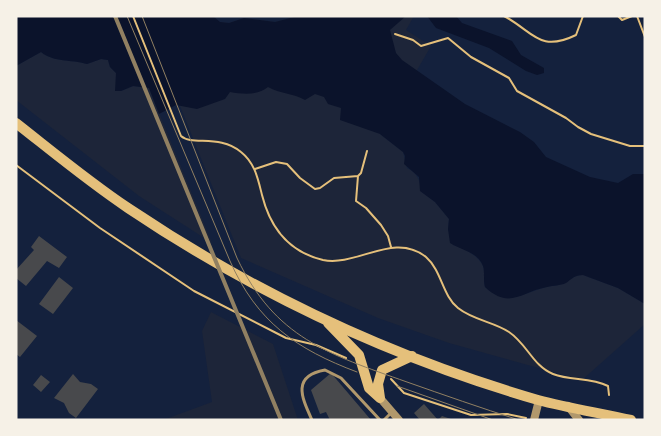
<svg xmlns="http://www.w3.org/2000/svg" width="661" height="436" font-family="Figtree,sans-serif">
  <rect width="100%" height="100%" fill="#14213d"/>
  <path fill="#1d2539" d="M144 16H213L220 22 229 23 244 18 275 22 298 16H414L406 30 431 46 380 134 403 152 407 168C419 174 419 181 423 193L435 202 449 219 448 229 453 245C463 248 478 255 483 266 485 272 483 280 485 287 506 306 520 295 543 288 549 286 556 286 562 284 570 281 573 275 583 275L618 288 645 304V324L582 380 449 343 378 318 241 258Z
    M41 52C55 63 71 59 87 64L101 59 108 60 110 67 116 73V83L121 91 133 86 149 88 212 243 139 196 16 100V66Z
    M211 312 273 344 298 420H163L212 402 202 331Z"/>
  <path fill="#0b132b" d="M16 16H213L220 22 229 23 244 18 275 22 298 16H406L390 30 396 53 402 60 465 104 520 132 534 142 546 157 590 177 618 183 633 174H645V304L618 288 583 275C574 275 572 279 566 283 560 286 553 285 547 287 520 292 510 310 485 287 483 280 485 272 483 266 478 252 461 250 450 243L448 229 449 219 435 202 420 191 419 177 404 164 405 156 403 152 380 134 340 120 341 108 328 104 324 97 315 94 305 100C293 93 280 94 268 87 257 96 242 94 230 92L225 99 197 109 176 105 159 114 149 88 133 86 121 91H115L116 73 110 67 108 60 101 59 87 64C71 59 55 63 41 52L16 66Z
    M427 16H456L462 23 512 41 521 55 544 68V73L537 75 526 71 489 48 436 28Z"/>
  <path fill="#48494c" d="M39 236 67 257 59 268 47 261 26 286 16 278V270L34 250 31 247Z
    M59 277 73 288 53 314 39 304Z
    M16 320 37 336 20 357 16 354Z
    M331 373 371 420H330L326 412 320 414 311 390Z
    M73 374 80 382 91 384 98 389 76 418 69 413 64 403 54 398Z
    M41 375 50 382 41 392 33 385Z
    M424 404 438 420 442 416 454 420H420L414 413Z"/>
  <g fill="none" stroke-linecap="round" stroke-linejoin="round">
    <path stroke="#e5c07b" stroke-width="2" d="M133 16 181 136C192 146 220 134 241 152 255 163 258 179 262 195 270 227 289 252 323 260 357 267 394 231 426 257 442 271 442 295 458 308 473 320 494 322 509 332 527 344 533 366 553 374 571 381 590 377 608 386L609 395
      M504 16C534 32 539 53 576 35L583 16
      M618 16 622 20 632 16
      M637 16 645 37
      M395 34 413 40 421 46 448 38 471 57 509 78 517 91 566 118 578 127 591 134 630 146H645
      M16 165 100 228 194 291 286 338 316 345 346 358
      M255 169 276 162 287 164 300 178 315 189 320 188 334 178 358 176 361 173 367 151
      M358 176 356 201 366 208 381 225 388 236 391 247
      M391 379 404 393 471 415 507 414 526 418"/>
    <path stroke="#b1986c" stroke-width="3" d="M312 420C302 398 291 376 325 370L341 378 380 420
      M384 420 392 412"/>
    <path stroke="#b1986c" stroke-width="8" d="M380 398 399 420
      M568 406 579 420
      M534 420 539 400"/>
    <path stroke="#e5c07b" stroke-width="10" d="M16 123C53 152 89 182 128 208 253 292 393 358 538 400 568 408 600 413 631 420
      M328 323 359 355 369 388 380 398
      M380 398 378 384 382 370 412 356"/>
    <path stroke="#918062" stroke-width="1" d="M127 16 230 261C257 322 296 349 357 372
      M142 16 237 258C275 338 328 354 407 382 444 395 481 408 519 420
      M397 386 493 420"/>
    <path stroke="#918062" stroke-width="4" d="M115 16 281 420"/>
  </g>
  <rect width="661" height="436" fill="none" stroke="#f6f1e7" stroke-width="35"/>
</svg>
